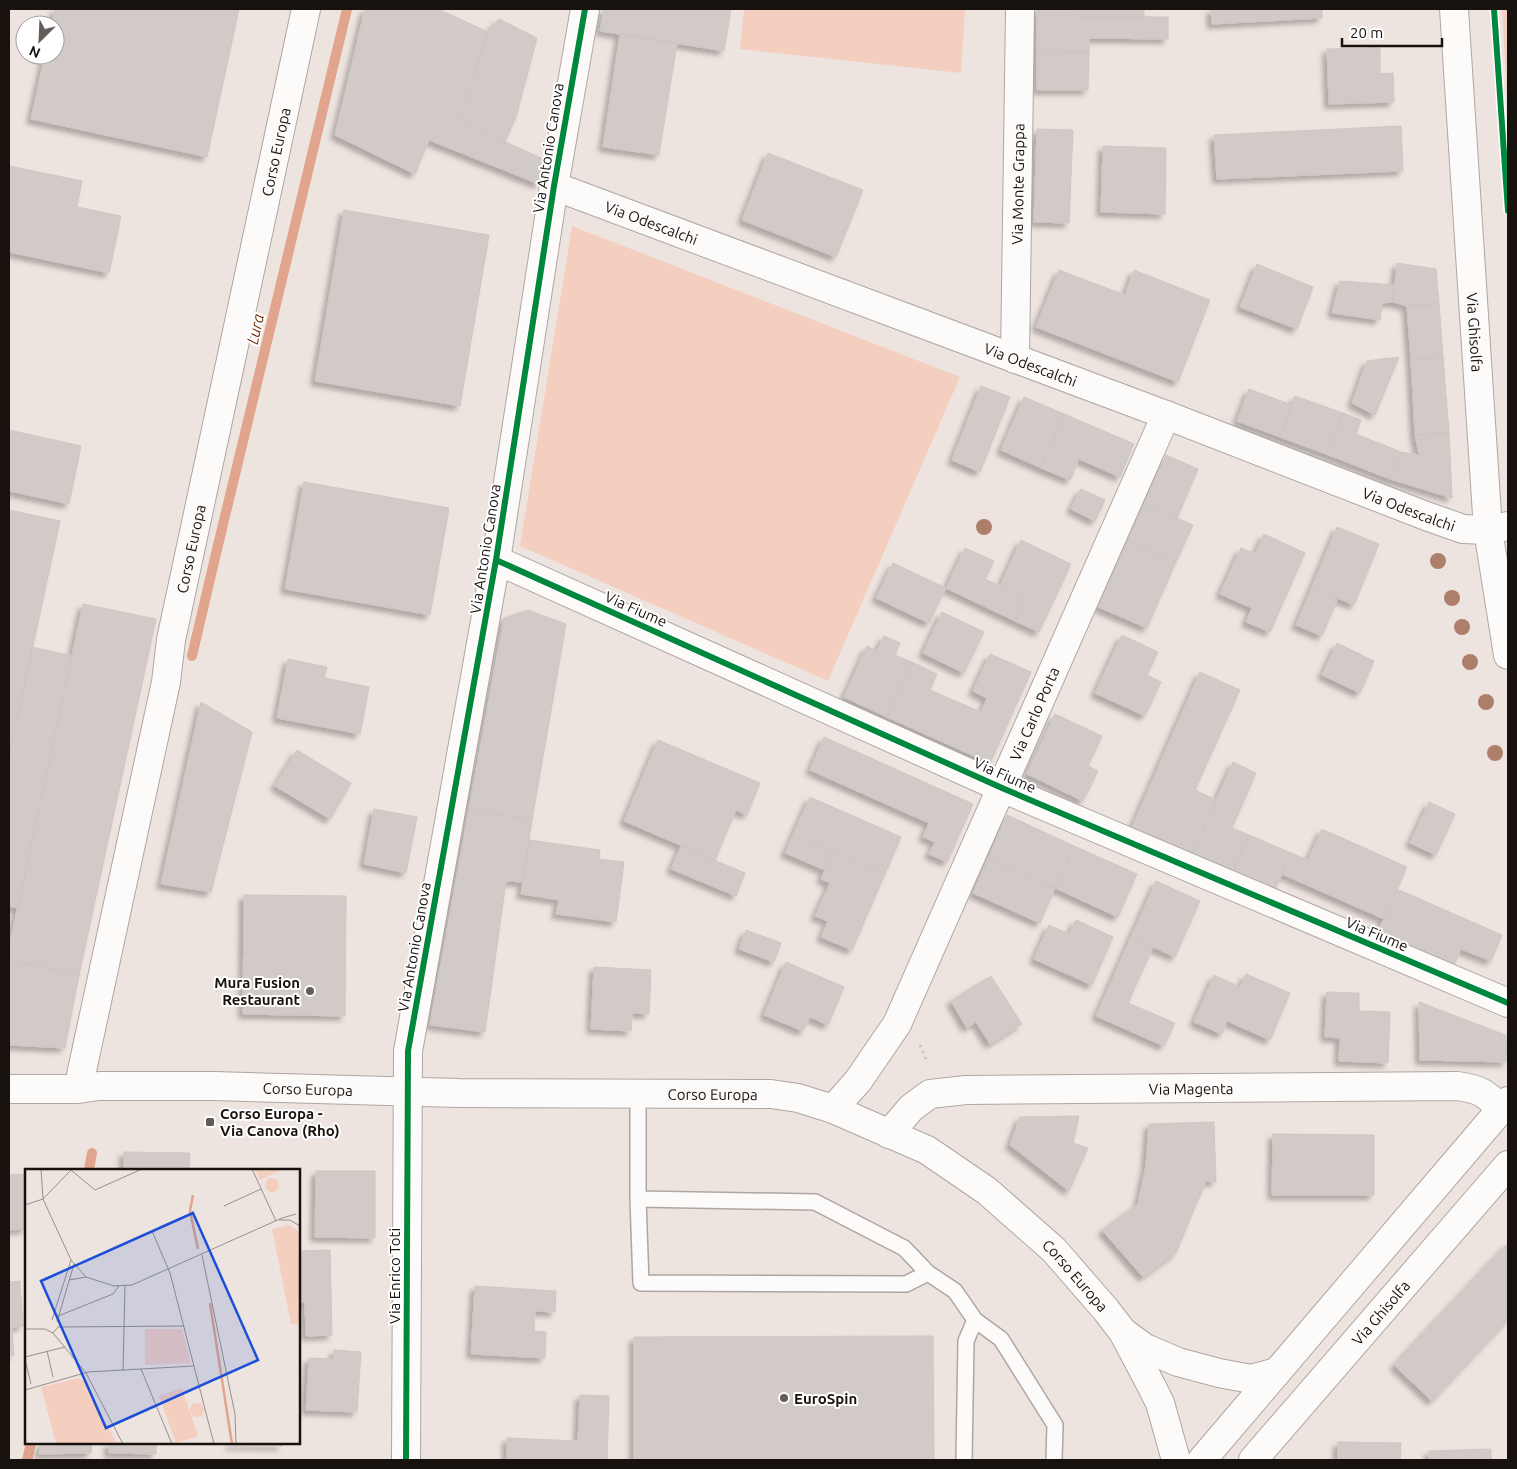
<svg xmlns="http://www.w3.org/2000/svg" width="1517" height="1469" font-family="Ubuntu,sans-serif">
  <defs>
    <filter id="shadow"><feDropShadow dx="-4.5" dy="4.5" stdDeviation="2.5" flood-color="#0004"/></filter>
  </defs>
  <rect width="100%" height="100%" fill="#eee4df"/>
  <path fill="#f4cfc0" d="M744 9H965L961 73 740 49Z
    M1502 9H1508V118Z
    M572 226 960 377 828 681 520 546Z"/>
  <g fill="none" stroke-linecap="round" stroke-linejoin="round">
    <path stroke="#e1a48d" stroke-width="10" d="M192 656C242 440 296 225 347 9
      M89 1170 92 1153
      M27 1460 31 1443"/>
  </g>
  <path fill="#d2cac6" stroke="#cec6c2" filter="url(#shadow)" d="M55 9H239L207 157 31 119 45 55H55V25H52Z
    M365 9H438L488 32 460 121 543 159 539 184 429 140 415 174 335 135Z
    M604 9H731L724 51 600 31Z
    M1037 9H1113V17L1037 16Z
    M1113 9H1144V17H1113Z
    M1211 9H1322V18L1212 24Z
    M1037 16 1168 17V39L1089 38V52L1037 51Z
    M499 19 537 38 516 117 505 142 460 121 488 32Z
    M620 34 677 43 659 155 603 147Z
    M1380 48V74L1393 73 1394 102 1329 104 1327 49Z
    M1037 51 1089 52 1088 90H1037Z
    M1401 126 1403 171 1217 179 1214 135Z
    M1037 129 1073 130 1069 223 1034 222Z
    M1103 146 1166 148 1165 214 1101 212Z
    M768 153 863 190 836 257 742 220Z
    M9 166 82 181 77 207 121 216 109 273 9 252Z
    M344 210 489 235 460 406 315 381Z
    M1397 263 1436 269 1439 304 1407 306 1393 302Z
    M1257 264 1313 287 1297 329 1240 307Z
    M1059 270 1125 295 1134 270 1210 300 1178 382 1036 327Z
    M1340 281 1394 285 1393 302 1382 303 1380 320 1332 313Z
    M1439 304 1443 357 1411 360 1407 306Z
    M1399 357 1375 415 1352 403 1367 361Z
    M1443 357 1449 433 1415 435 1411 360Z
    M981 386 1010 397 980 472 952 460Z
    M1249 389 1292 405 1280 437 1237 421Z
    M1295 396 1343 413 1326 454 1280 437Z
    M1024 397 1064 414 1041 468 1001 450Z
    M1343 413 1361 420 1356 434 1401 452 1390 479 1326 454Z
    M1064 414 1134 444 1120 477 1079 459 1070 480 1041 468Z
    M9 430 81 446 69 504 9 491Z
    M1449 433 1452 498 1390 479 1401 452 1419 455 1415 435Z
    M1166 455 1198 469 1177 518 1144 504Z
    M304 482 449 508 430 615 285 589Z
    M1081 489 1105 500 1095 521 1071 509Z
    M1144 504 1193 525 1176 562 1128 540Z
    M9 510 60 521 9 757Z
    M1337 527 1379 544 1354 605 1312 587Z
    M1264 534 1305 553 1270 632 1246 622 1252 608 1220 594 1241 548 1255 554Z
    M1021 540 1071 564 1039 632 1015 621 1026 598 1000 586Z
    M1128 540 1176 562 1147 628 1098 607Z
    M965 548 994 561 985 579 1026 598 1015 621 946 588Z
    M893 563 946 588 929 623 876 598Z
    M1312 587 1338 598 1322 636 1296 625Z
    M83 604 156 619 79 975 9 960V948Z
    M528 610 566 624 532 820 469 809 504 618Z
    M942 612 984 632 964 673 923 653Z
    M1122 635 1158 652 1147 675 1161 682 1145 716 1095 693Z
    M884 636 900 643 895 655 912 662 887 717 844 697 867 646 877 651Z
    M1337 643 1374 661 1360 693 1322 675Z
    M32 647 72 656 18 908 9 906V757Z
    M990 654 1031 672 990 763 887 717 912 662 937 674 930 690 981 712 987 698 973 691Z
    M288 659 327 667 324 678 369 687 360 734 277 718Z
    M1200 672 1240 690 1195 790 1216 800 1193 853 1132 827Z
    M201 702 252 732 211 892 161 884Z
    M1055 714 1102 736 1088 766 1098 771 1083 801 1027 774Z
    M824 737 973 804 947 862 929 854 935 842 923 837 929 823 810 770Z
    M658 740 760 783 747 815 736 810 715 860 624 821Z
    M297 750 351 783 330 819 275 786Z
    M1233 762 1256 773 1232 828 1249 835 1233 871 1193 853Z
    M810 797 901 837 885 874 793 835Z
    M1429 802 1455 814 1436 855 1410 843Z
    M374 809 417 817 406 873 364 864Z
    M469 809 532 820 523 882 506 881 485 1032 430 1025Z
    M1007 815 1074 846 1055 888 988 859Z
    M1322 829 1407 867 1384 919 1282 874 1291 853 1308 860Z
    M793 835 833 852 825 870 785 853Z
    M1249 835 1291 853 1275 890 1233 871Z
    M529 840 600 850 599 859 624 862 616 922 556 914 559 900 521 894Z
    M681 846 745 873 736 896 671 869Z
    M1074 846 1137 874 1118 917 1055 888Z
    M833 852 885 874 852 950 821 937 828 921 815 916 830 883 821 879Z
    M988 859 1055 888 1040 923 973 893Z
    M1156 881 1200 901 1175 957 1131 937Z
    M1397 889 1502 935 1491 961 1461 949 1454 965 1378 932Z
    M244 895 346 896 345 1016 243 1014Z
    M1076 920 1113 937 1092 985 1034 959 1049 925 1069 934Z
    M746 930 781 943 774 962 739 949Z
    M1131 937 1153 947 1128 1003 1175 1023 1164 1046 1096 1016Z
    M9 960 79 975 65 1048 9 1045Z
    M786 962 844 987 828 1025 810 1017 803 1031 764 1015Z
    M594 967 651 970 649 1014 632 1013 631 1031 591 1029Z
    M1246 974 1290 993 1270 1040 1227 1021 1222 1034 1194 1022 1214 975 1240 987Z
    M991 976 1022 1024 990 1044 976 1022 967 1028 951 1001Z
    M1327 992 1359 993V1011L1390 1012 1388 1063 1339 1061 1340 1038 1325 1037Z
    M1419 1002 1508 1036 1506 1062 1420 1060Z
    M1079 1116 1073 1143 1088 1148 1069 1191 1010 1145 1020 1117Z
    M1214 1122 1216 1182 1206 1181 1176 1253 1143 1277 1102 1230 1138 1204 1146 1166 1149 1124Z
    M1273 1134 1374 1135V1195H1272Z
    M124 1152 190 1153 189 1170H124Z
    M316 1171H375V1238L315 1237Z
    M26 1174V1229L9 1230V1175Z
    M1508 1243V1320L1432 1401 1394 1365Z
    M330 1250 332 1335 306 1336 305 1302H299V1251Z
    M20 1281 23 1326 12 1327 14 1355 9 1356V1282Z
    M475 1286 556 1291 555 1312 535 1311 534 1331 546 1332 545 1358 471 1354Z
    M933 1336 934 1460H634V1337Z
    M334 1350 361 1352 357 1412 306 1410 309 1358 334 1359Z
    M580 1395 609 1396 607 1460H507V1438L578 1441Z
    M1338 1442 1401 1443 1400 1460H1338Z
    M42 1443H92L91 1453 39 1454Z
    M109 1443H156V1454L109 1453Z
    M230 1443H282V1446L230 1445Z
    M1491 1449V1460H1429V1451Z"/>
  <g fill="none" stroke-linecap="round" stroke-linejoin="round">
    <defs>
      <path id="service" d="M638 1093V1199
        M638 1199 815 1202 904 1248 928 1273 906 1284 641 1283Z
        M928 1273 955 1291 975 1320 1001 1339 1055 1425 1054 1460
        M964 1460 966 1341 975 1320"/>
      <g id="minor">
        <path id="s1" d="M1454 9 1488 530 1508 655"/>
        <path id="s2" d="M554 186 1166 415 1426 516 1463 529 1488 530 1508 526"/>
        <path id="s3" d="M1015 359 1020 9"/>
        <path d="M496 560 1002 788 1508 1003"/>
        <path id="s4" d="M78 1089 166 682 171 640 306 9"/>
        <path id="s5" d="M833 1109 858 1081 897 1024 1166 415"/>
        <path id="s6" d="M889 1134 911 1108 930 1094 966 1090 1457 1086C1480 1089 1485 1093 1502 1109"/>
        <path d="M406 1460 408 1051 496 560 554 186 585 9"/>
      </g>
      <g id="tertiary">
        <path d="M1123 1332 1145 1348 1178 1362 1219 1373 1251 1379 1277 1372"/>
        <path d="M1202 1460 1508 1101"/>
        <path id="s7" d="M1253 1460 1508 1165"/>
      </g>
      <g id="secondary">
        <path id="s8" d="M9 1089H78L99 1086H214L458 1093 771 1094 798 1098 833 1109 927 1150 987 1191 1054 1250 1106 1310 1123 1332 1152 1387 1160 1403 1176 1460"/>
      </g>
    </defs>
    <use href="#service" stroke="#aea6a2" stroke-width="18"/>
    <use href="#minor" stroke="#aea6a2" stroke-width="30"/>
    <use href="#tertiary" stroke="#aea6a2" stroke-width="30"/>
    <use href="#secondary" stroke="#aea6a2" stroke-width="30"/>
    <path stroke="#cbc7c6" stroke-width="3" stroke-dasharray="2.5 4" stroke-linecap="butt" d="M920 1045 927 1062"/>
    <use href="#service" stroke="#fcfbfa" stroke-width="15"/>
    <use href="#minor" stroke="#fcfbfa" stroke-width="28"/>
    <use href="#tertiary" stroke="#fcfbfa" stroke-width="28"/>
    <use href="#secondary" stroke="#fcfbfa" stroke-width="28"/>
    <defs>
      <path id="cycleway" d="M1494 9 1508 211
        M496 560 1002 788 1508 1003
        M406 1460 408 1051 496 560 554 186 585 9"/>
    </defs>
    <use href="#cycleway" stroke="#fff" stroke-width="9"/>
    <use href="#cycleway" stroke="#00873e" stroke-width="6"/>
  </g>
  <g fill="#ad7f6a">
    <circle cx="984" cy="527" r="8"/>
    <circle cx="1438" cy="561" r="8"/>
    <circle cx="1452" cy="598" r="8"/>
    <circle cx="1462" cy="627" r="8"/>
    <circle cx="1470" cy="662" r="8"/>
    <circle cx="1486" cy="702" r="8"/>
    <circle cx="1495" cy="753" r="8"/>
  </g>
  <g fill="#635c58" stroke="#fff" stroke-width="2">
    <circle cx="310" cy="991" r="5"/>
    <rect x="205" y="1117" width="10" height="10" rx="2.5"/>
    <circle cx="784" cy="1398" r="5"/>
  </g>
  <g text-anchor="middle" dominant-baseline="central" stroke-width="4" stroke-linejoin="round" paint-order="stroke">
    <g font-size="15" fill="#18120f" stroke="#fff">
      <text transform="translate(548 148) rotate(-81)">Via Antonio Canova</text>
      <text stroke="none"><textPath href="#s4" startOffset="958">Corso Europa</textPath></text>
      <text stroke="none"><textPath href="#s3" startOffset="175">Via Monte Grappa</textPath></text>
      <text stroke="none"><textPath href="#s2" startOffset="104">Via Odescalchi</textPath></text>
      <text stroke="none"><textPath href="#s1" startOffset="324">Via Ghisolfa</textPath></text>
      <text stroke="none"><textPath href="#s2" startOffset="509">Via Odescalchi</textPath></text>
      <text stroke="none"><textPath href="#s2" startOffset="914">Via Odescalchi</textPath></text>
      <text stroke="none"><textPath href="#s4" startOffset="552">Corso Europa</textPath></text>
      <text transform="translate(485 549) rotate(-81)">Via Antonio Canova</text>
      <text transform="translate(636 609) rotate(24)">Via Fiume</text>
      <text stroke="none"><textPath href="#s5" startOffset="446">Via Carlo Porta</textPath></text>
      <text transform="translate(1005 775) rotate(24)">Via Fiume</text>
      <text transform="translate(1377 934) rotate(23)">Via Fiume</text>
      <text transform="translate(414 947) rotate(-80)">Via Antonio Canova</text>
      <text stroke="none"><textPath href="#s6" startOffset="319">Via Magenta</textPath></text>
      <text stroke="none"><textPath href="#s8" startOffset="299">Corso Europa</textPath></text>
      <text stroke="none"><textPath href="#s8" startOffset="704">Corso Europa</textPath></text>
      <text transform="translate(394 1276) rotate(-90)">Via Enrico Toti</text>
      <text stroke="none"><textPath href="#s8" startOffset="1124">Corso Europa</textPath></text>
      <text stroke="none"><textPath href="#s7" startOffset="195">Via Ghisolfa</textPath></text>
    </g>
    <g font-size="15" font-weight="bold" fill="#18120f" stroke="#fff" text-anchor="start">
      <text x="300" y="982" text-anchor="end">Mura Fusion<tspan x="300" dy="17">Restaurant</tspan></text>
      <text x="220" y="1113">Corso Europa -<tspan x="220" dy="17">Via Canova (Rho)</tspan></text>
      <text x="794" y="1398">EuroSpin</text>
    </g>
    <g font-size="16" font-style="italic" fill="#782e0c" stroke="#fff">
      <text transform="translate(255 329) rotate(-77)">Lura</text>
    </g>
  </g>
  <g transform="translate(25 1169)">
    <rect width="275" height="275" fill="#eee4df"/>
    <path d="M230 0H259L235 11ZM240 16a7 7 0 1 1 14 0a7 7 0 1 1-14 0ZM264 56 275 63V154L266 155 247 60ZM120 160H157L166 194 120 196ZM54 209 58 211 92 275H31L16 218ZM157 219 173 267 151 274 134 227ZM165 241a7 7 0 1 1 14 0a7 7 0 1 1-14 0Z" fill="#f4cfc0"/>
    <path fill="none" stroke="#e1a48d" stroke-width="2.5" d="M168 26 165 42 173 80M185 134 207 275"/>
    <path fill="none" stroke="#98908c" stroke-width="1" d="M16 0 18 30 46 91 61 108 89 117 107 116 257 49 271 45M227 0 251 52M46 1 70 21 117 0M0 36 18 30 47 0M199 37 236 20M163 46 127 62 145 104 189 275M254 51H265L275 57M177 86 210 245 211 275M44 111 61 108M33 147 88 125 94 117M27 151 46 91M32 153 49 95M34 158 159 157M0 160H20L28 164 34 157M28 164 61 204 98 275M22 182 28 208M0 188 40 178M0 190 6 215M116 200 147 275M98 202 100 117M0 221 63 203 169 197"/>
    <path fill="#1d4ed8" fill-opacity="0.15" stroke="#1d4ed8" stroke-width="2.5" d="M168 44 233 191 81 259 16 112Z"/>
    <rect width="275" height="275" fill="none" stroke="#18120f" stroke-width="2.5"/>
  </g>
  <rect width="1517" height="1469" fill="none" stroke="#18120f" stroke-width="20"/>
  <g transform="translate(40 40) rotate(204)"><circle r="24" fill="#ffffff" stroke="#a3a09f"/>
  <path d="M0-4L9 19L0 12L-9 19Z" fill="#635c58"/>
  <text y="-8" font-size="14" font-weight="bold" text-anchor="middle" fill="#18120f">N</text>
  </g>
  <path d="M1342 38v8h100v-8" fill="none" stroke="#18120f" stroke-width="2.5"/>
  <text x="1350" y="38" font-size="15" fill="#18120f" stroke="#ffffff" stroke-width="4" paint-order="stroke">20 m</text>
</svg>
